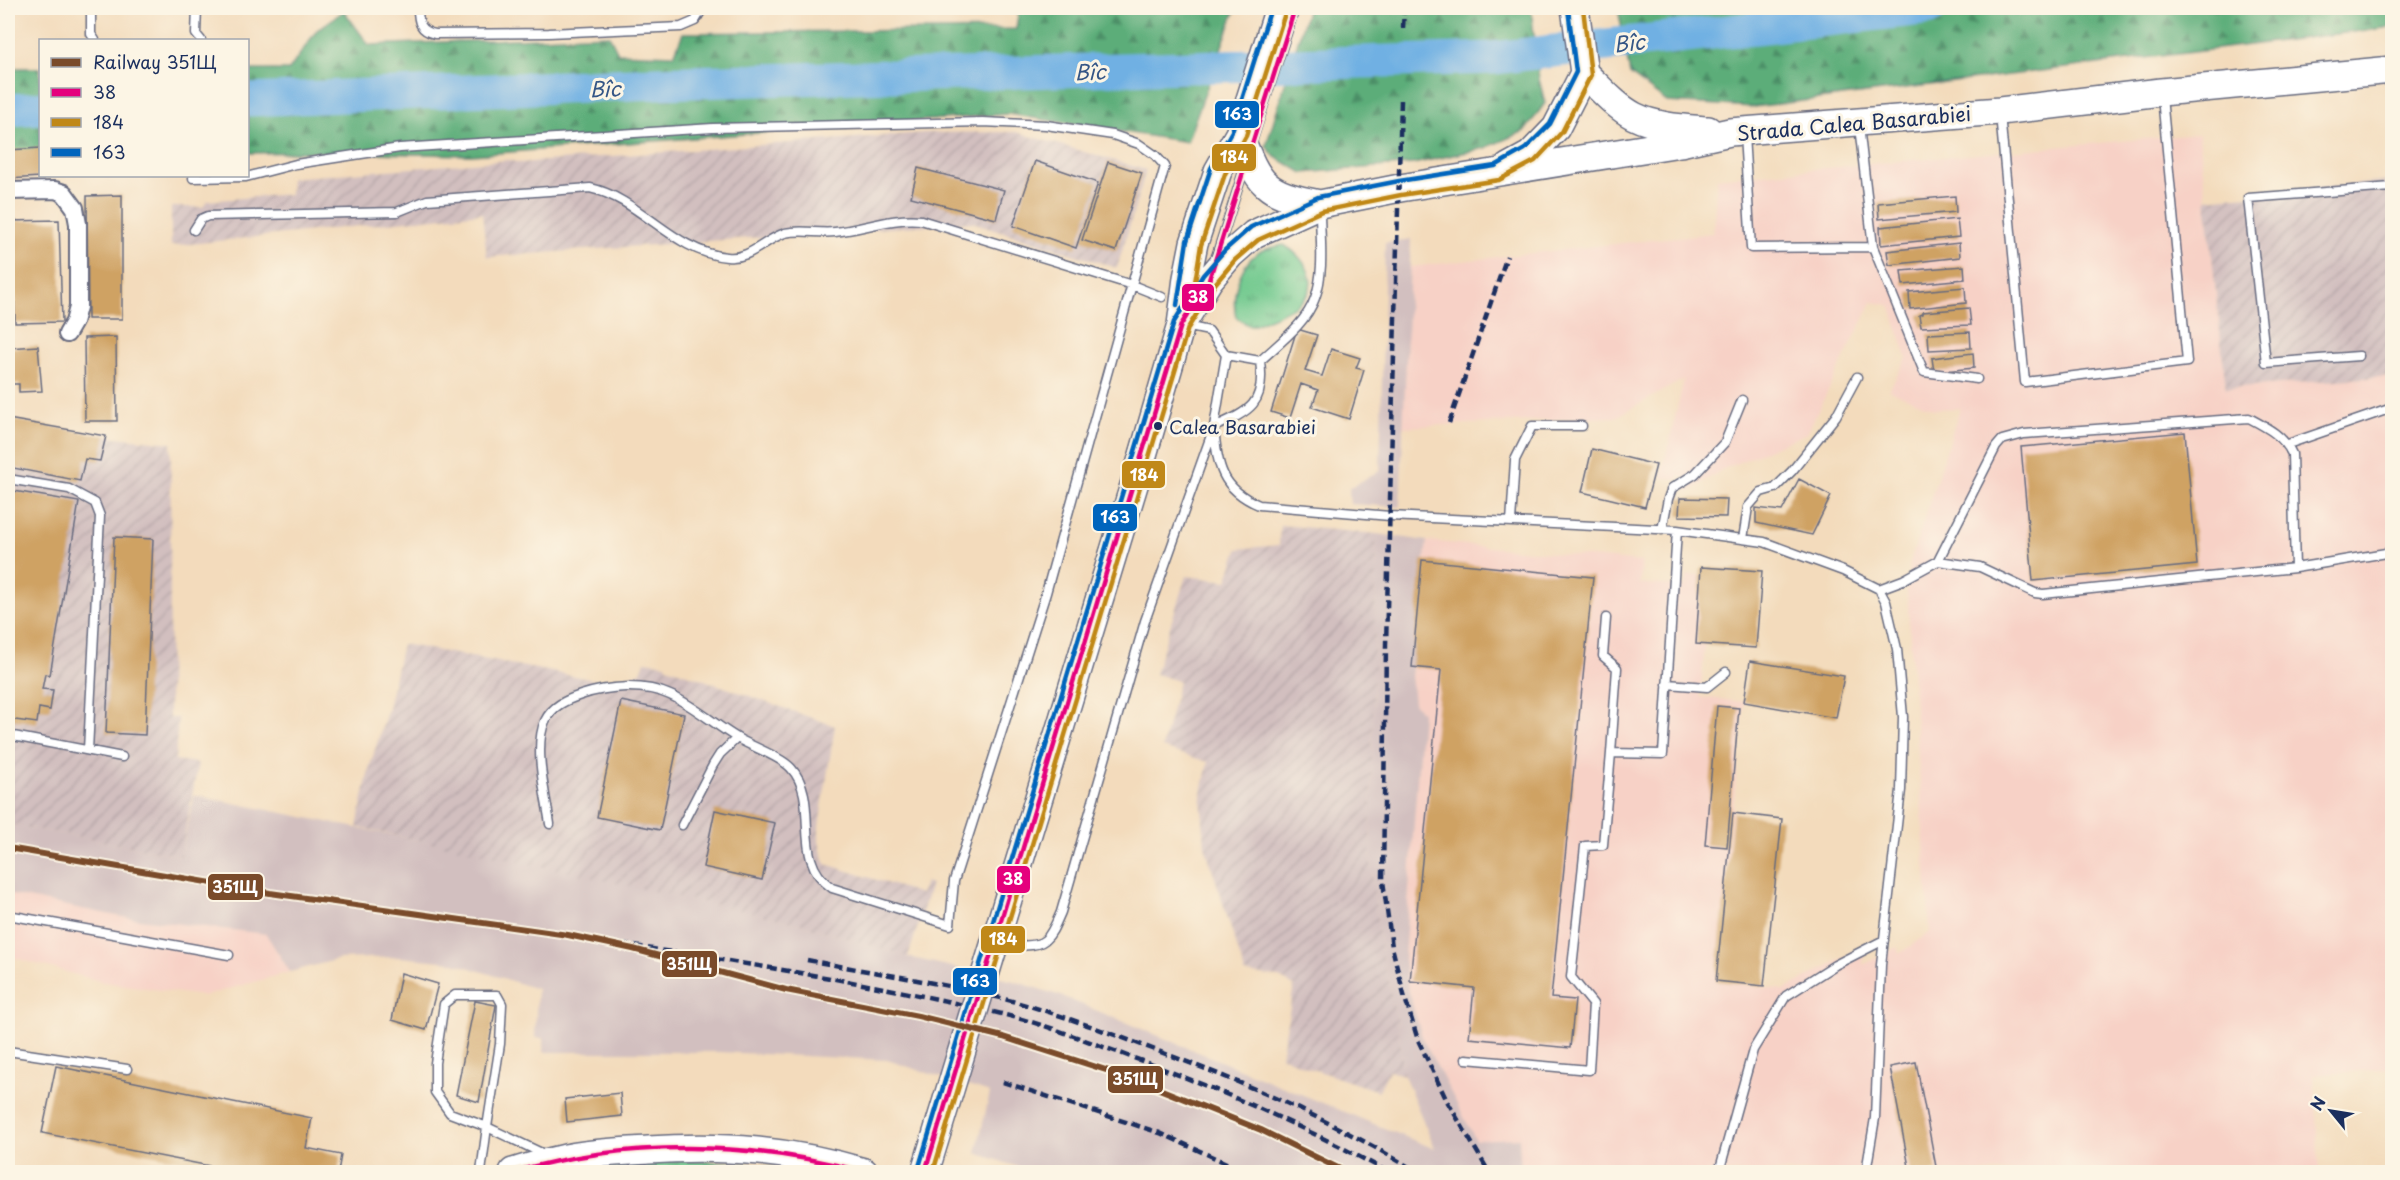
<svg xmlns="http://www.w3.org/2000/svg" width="2400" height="1180" font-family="'Playpen Sans',sans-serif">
  <defs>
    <pattern id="industrial-furrows" width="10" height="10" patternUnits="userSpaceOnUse" patternTransform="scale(1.5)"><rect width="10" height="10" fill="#d2bfbf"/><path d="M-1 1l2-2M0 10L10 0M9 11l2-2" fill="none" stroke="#b4a4a7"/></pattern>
    <pattern id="grass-tufts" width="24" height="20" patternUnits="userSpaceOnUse" patternTransform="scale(1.5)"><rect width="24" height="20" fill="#71c98e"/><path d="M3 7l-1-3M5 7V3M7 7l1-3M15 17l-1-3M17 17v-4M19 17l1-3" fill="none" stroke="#5ca477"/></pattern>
    <pattern id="forest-firs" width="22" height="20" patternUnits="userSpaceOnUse" patternTransform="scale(1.5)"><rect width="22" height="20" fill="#5cad79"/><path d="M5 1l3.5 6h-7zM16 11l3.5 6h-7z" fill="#4b8d66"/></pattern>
  </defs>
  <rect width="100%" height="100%" fill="#fcf5e5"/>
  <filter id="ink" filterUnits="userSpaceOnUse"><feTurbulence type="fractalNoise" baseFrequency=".0167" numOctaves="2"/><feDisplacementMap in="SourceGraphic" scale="12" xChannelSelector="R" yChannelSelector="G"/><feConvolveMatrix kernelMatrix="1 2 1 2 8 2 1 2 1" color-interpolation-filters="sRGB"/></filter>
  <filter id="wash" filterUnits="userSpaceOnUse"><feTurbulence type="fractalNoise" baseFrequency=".008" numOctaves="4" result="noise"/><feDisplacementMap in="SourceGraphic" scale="24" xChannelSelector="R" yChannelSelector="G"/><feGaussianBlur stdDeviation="1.35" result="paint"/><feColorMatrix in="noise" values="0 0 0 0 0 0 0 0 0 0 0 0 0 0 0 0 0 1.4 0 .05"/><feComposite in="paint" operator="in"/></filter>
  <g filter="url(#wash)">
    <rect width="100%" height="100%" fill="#f3dbbc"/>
    <path fill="#f7d1c6" d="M2199 134 2226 388 2392 376V1068L2314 1075 2319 1172H1521L1519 1138 1476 1141 1423 1040 1408 990 1404 958 1422 713 1414 703 1411 676 1427 541 1642 562 1640 584 1685 586 1687 575 1701 576 1710 588 1700 697 1744 702 1716 981 1784 990 1865 946 1863 965 1897 947 1899 954 1930 932 1907 591 1910 563 1960 408 1934 409 1889 390 1907 358 1890 305 1872 302 1807 433 1721 470 1688 493 1685 478 1679 476 1678 480 1661 477 1684 379 1616 417 1403 427 1410 267 1713 233 1717 178Z
      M8 894 122 917 266 934 290 972 203 996 103 982 8 956Z"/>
    <path fill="url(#industrial-furrows)" d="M1016 132 1146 170 1117 268 972 222 487 257 482 213 171 246V207H203L207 201 290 194 291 178 509 160 519 163 924 133Z
      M2392 181V376L2226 388 2206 199Z
      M8 419 106 436 171 443 169 718H178L175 760 198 763 181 856 8 824Z
      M1280 525 1377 534 1370 854 1380 942 1397 1019 1404 1075 1389 1071 1378 1091 1306 1067 1281 1056 1294 986 1277 977 1245 973 1205 846 1201 798 1208 762 1162 748 1179 681 1155 674 1186 576 1227 581 1238 549 1279 545Z
      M402 644 611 683 641 672 645 661 666 664 667 667 835 726 819 826V841L822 854 826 864 921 894 925 882 931 884 908 957 800 924 357 827 369 769 388 708Z"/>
    <path fill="#d2bfbf" d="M1411 239 1400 507 1350 504 1349 488 1380 471 1385 243Z
      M1377 534 1427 541 1411 676 1414 703 1422 713 1404 958 1408 990 1423 1040 1476 1140 1519 1138 1521 1172H1033L976 1153 990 1093 887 1060 718 1052H543L544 1038H535L537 989 451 962 400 957 339 959 290 972 266 934 122 917 8 894V824L181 856 194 795 486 854 800 924 908 957 1014 981 1061 996 1435 1149 1404 1075 1397 1019 1380 942 1370 853Z"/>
    <path fill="url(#grass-tufts)" stroke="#467c76" stroke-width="1.5" d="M1284 245C1305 257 1324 286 1298 304 1285 313 1269 318 1255 325H1248L1236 317C1231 296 1239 267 1256 254 1265 248 1274 247 1284 245Z
      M673 1160 738 1163 806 1172H578L626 1163Z"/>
    <path fill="url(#forest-firs)" stroke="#3c6e6c" stroke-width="1.5" d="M1019 8H1236L1187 142 1008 114 471 155 323 152 248 153V70H289L317 30 344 11 369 45 609 35 618 53 674 55 683 33 1016 29Z
      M1308 8H1349L1368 13 1389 8H1531L1539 79 1545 103 1525 131 1485 148 1413 164 1303 173 1275 157 1266 146Z
      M1618 8H2392V27L1754 107 1667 102 1630 74Z
      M8 68H40V158H8Z"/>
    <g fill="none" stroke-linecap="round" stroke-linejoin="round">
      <path stroke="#70b0e3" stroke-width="33" d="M248 100 658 83 1493 58 1931 8
        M8 110 40 108"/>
    </g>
    <g id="blocks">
      <path fill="#cfa263" d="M40 148V177L8 179V150Z
        M1035 161 1098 183 1076 248 1013 226Z
        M1108 162 1142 173 1116 251 1082 240Z
        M918 168 1004 190 996 219 911 197Z
        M122 195V319H88L87 196Z
        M1955 196 1956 212 1879 219 1878 203Z
        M1957 219 1959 237 1881 245 1880 227Z
        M59 220 62 322 15 323 14 274H8V221Z
        M1959 243 1960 257 1889 265 1887 251Z
        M1964 266 1965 279 1903 285 1901 271Z
        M1965 287 1966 303 1910 309 1909 292Z
        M1969 308 1971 325 1921 327 1919 315 1923 314V312Z
        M1297 329 1317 335 1305 371 1322 376 1331 349 1360 358 1356 368 1364 370 1349 419 1312 407 1318 390 1301 384 1290 418 1271 412Z
        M1970 332 1971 348 1929 350 1928 334Z
        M116 337 117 421H85L84 338Z
        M38 346 42 391 19 392V384H8V348Z
        M1973 353 1974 368 1934 372 1932 358Z
        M8 419 106 436 100 461 85 459 80 481 8 467Z
        M2185 432 2197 565 2033 581 2021 447Z
        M1592 449 1656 465 1645 507 1582 492Z
        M1799 479 1831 496 1812 535 1756 523V508L1782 511Z
        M8 490 79 502 50 675 45 674 42 689 53 690 50 710 39 708 37 723 8 719Z
        M1680 498 1727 499 1726 517 1679 516Z
        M114 537 153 539 145 735 106 733Z
        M1422 560 1593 577 1551 998 1575 1000 1570 1048 1469 1038 1474 988 1410 981 1441 670 1412 667Z
        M1701 567 1762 571 1756 648 1696 644Z
        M1750 661 1844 676 1836 718 1744 702Z
        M621 701 684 714 660 830 597 817Z
        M1717 706 1739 708 1727 847 1705 845Z
        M715 810 775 823 762 880 703 867Z
        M1733 813 1782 819 1764 986 1716 981Z
        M401 973 438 984 426 1030 392 1020Z
        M475 1001 496 1005 479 1102 456 1095Z
        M1916 1062 1937 1172H1910L1890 1067Z
        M56 1066 312 1118 306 1148 341 1155 338 1172H240L42 1133Z
        M620 1093 622 1116 567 1122 565 1099Z"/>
    </g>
  </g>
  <g filter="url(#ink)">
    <use href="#blocks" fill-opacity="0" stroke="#676b7f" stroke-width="1.5"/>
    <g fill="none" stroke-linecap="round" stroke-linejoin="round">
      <defs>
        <path id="service" d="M91 8V34L95 40
          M197 8 196 34 201 40
          M418 8C418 22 420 31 435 34L549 33 681 27 695 21 703 8
          M2000 114 2025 382 2187 362 2162 97
          M1744 135 1751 248 1873 247 1859 126
          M1251 145 1295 8
          M193 178 246 177 296 164 400 148 713 128 983 122 1046 125 1113 135 1139 144 1155 155 1165 166 1046 593 954 881 950 925 832 888C789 859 822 802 791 768 781 757 753 747 739 739 716 726 695 706 670 695 643 683 608 686 581 695 566 700 552 706 545 721 533 748 546 796 550 824
          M194 230 201 219 208 216 397 212 427 200 590 188C641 199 673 252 727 257 750 260 765 239 785 233 801 229 819 234 835 232 865 229 891 217 921 220L1132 285 1162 297
          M1873 247 1924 372 1977 379
          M1216 257 1245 166
          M1226 355 1260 361C1266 404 1250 411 1214 427 1217 465 1221 489 1259 505L1390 516 1677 530 1764 542 1843 571 1879 589 1886 602 1897 649 1903 717 1901 790 1881 965 1875 1118 1866 1172
          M2359 356 2266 363 2248 198 2392 187
          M1260 361C1279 343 1306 324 1315 298 1325 271 1320 238 1320 210
          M2288 444 2392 408
          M8 479 69 489 95 503 100 516 88 750
          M1511 522 1515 460 1532 426H1582
          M1662 530 1668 499 1672 488 1695 474 1725 442 1742 400
          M1743 539 1748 507 1761 492 1775 488 1792 471 1836 416 1857 377
          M1938 561 1996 447 2002 440 2024 434 2249 418C2266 427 2284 436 2292 454L2295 568
          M1879 589 1903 580 1938 561 1980 567 2035 593 2043 594 2295 568 2392 552
          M1606 618 1603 656 1617 668 1611 753
          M1667 684 1707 687 1726 672
          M8 735 122 757
          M682 825 713 765 720 754 737 738
          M8 915 229 955
          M1017 945C1047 948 1050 937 1061 912L1145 621 1214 427 1226 355 1209 331 1185 326
          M455 995H497L502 1004 500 1044 487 1127 450 1113 435 1092V1063L444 1004Z
          M8 1051 127 1069
          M1466 1059 1589 1070 1593 1004 1571 977 1585 846 1603 845 1611 753 1663 754 1677 530
          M481 1172 487 1127 548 1156
          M1719 1172 1753 1050 1786 996 1835 965 1884 940"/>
        <path id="minor" d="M8 191 55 190 64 193 75 208 78 224V307L74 322 67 334"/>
        <path id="primary" d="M1584 73C1600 88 1615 106 1634 116 1656 127 1684 128 1708 130
          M1239 134C1259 185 1264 194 1320 204
          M1508 167 1530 155 1556 128 1584 73 1575 8
          M1181 325 1209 280 1230 255 1254 234 1320 204 1400 188 1680 143 1730 132 2000 111 2161 92 2392 70
          M1138 472 1181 325 1187 278 1194 243 1218 171 1239 134 1279 8
          M513 1172C527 1168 542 1163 557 1160 586 1153 617 1152 648 1150 725 1145 790 1150 864 1172"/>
      </defs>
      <use href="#service" stroke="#676b7f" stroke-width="11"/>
      <use href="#minor" stroke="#676b7f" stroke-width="20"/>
      <use href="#primary" stroke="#676b7f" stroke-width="30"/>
      <use href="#service" stroke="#fff" stroke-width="8"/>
      <use href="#minor" stroke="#fff" stroke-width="16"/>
      <use href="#primary" stroke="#fff" stroke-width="27"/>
      <path stroke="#1b2f5e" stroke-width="4.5" stroke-dasharray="9 4.5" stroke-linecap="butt" d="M1403 28 1404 8
        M1401 100 1386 645 1383 881 1392 947 1404 995 1418 1040 1447 1101 1489 1172
        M1449 423 1507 256
        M568 935C719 961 873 980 1021 1019 1054 1028 1087 1041 1120 1053 1212 1086 1302 1125 1388 1172
        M807 960C875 973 945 983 1012 1001 1062 1015 1110 1033 1158 1051 1250 1085 1334 1121 1417 1172
        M1003 1082 1160 1133 1246 1172"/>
      <defs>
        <path id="primary-bridge" d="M925 1172 1138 472"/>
      </defs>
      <use href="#primary-bridge" stroke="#676b7f" stroke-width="30" stroke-linecap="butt"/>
      <use href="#primary-bridge" stroke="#fff" stroke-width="27"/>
      <defs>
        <path id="bus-1" d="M513 1172C627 1139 750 1141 864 1172
          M925 1172 1181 325 1209 280 1295 8"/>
        <path id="bus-2" d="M1191 307 1201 245 1225 174 1246 136 1286 10
          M933 1172 1188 328 1215 284 1235 260 1258 240 1322 211 1401 195 1499 180 1535 161 1562 132 1591 75 1583 8"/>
        <path id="bus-3" d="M1177 305 1187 241 1211 168 1232 131 1271 8
          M918 1170 1174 322 1203 275 1225 250 1251 227 1318 197 1399 181 1495 166 1525 149 1550 124 1576 72 1568 9"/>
      </defs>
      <use href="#bus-1" stroke="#fcf5e5" stroke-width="9"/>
      <use href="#bus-2" stroke="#fcf5e5" stroke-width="9"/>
      <use href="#bus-3" stroke="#fcf5e5" stroke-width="9"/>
      <use href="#bus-1" stroke="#e5007d" stroke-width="4.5"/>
      <use href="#bus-2" stroke="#c08818" stroke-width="4.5"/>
      <use href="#bus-3" stroke="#0065bd" stroke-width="4.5"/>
      <defs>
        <path id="rail-1" d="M8 848 270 893 568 935 633 949 786 990 918 1016 1003 1037 1137 1080 1261 1130 1346 1172"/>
      </defs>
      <use href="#rail-1" stroke="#fcf5e5" stroke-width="10"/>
      <use href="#rail-1" stroke="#7a4b2a" stroke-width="6"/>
    </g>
  </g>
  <circle fill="#1b2f5e" stroke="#fcf5e5" stroke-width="2" cx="1158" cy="426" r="5"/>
  <g text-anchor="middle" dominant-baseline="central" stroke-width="6" stroke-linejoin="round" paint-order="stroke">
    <g font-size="18" fill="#1b2f5e" stroke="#fcf5e5" text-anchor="start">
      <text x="1169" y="426">Calea Basarabiei</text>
    </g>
    <g font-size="20" fill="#1b2f5e" stroke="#fcf5e5">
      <text transform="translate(1854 123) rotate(-5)">Strada Calea Basarabiei</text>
    </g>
    <g font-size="21" font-style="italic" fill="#355686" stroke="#fcf5e5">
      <text transform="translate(1629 42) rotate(-7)">Bîc</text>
      <text transform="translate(1090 71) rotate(-2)">Bîc</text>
      <text transform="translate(605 88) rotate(-2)">Bîc</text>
    </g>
  </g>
  <g stroke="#fcf5e5" stroke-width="2">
    <rect x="1214" y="100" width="46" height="29" rx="6" fill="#0065bd"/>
    <rect x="1211" y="143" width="46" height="29" rx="6" fill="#c08818"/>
    <rect x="1181" y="283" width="34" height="29" rx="6" fill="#e5007d"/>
    <rect x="1121" y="460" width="45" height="29" rx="6" fill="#c08818"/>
    <rect x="1092" y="503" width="46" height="29" rx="6" fill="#0065bd"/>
    <rect x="996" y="865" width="35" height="29" rx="6" fill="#e5007d"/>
    <rect x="207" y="873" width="57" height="28" rx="6" fill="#7a4b2a"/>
    <rect x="980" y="925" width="46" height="29" rx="6" fill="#c08818"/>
    <rect x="661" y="950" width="57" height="28" rx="6" fill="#7a4b2a"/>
    <rect x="952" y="967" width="46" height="29" rx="6" fill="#0065bd"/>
    <rect x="1107" y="1065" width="57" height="29" rx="6" fill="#7a4b2a"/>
  </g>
  <g font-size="16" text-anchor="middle" font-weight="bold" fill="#fff">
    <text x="1237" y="120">163</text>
    <text x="1234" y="163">184</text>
    <text x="1198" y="303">38</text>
    <text x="1144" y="481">184</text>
    <text x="1115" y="523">163</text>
    <text x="1013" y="885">38</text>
    <text x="235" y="893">351Щ</text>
    <text x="1003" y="945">184</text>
    <text x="689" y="970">351Щ</text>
    <text x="975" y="987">163</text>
    <text x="1135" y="1085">351Щ</text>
  </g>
  <rect width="2400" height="1180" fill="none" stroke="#fcf5e5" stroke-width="30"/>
  <rect x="39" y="39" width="210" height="138" fill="#fcf5e5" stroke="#a2a6af" stroke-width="1.5"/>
  <rect x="51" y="58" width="30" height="9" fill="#7a4b2a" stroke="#a2a6af" stroke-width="1.5"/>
  <text x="93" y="69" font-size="18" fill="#1b2f5e">Railway 351Щ</text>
  <rect x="51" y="88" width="30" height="9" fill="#e5007d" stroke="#a2a6af" stroke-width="1.5"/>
  <text x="93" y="99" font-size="18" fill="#1b2f5e">38</text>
  <rect x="51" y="118" width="30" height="9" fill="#c08818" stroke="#a2a6af" stroke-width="1.5"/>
  <text x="93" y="129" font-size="18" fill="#1b2f5e">184</text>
  <rect x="51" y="148" width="30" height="9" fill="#0065bd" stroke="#a2a6af" stroke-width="1.5"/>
  <text x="93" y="159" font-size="18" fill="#1b2f5e">163</text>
  <g transform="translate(2331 1111) rotate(300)" stroke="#fcf5e5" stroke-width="4.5" paint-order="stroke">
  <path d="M0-4.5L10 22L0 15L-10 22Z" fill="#1b2f5e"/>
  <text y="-9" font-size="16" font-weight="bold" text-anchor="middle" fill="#1b2f5e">N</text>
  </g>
</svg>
